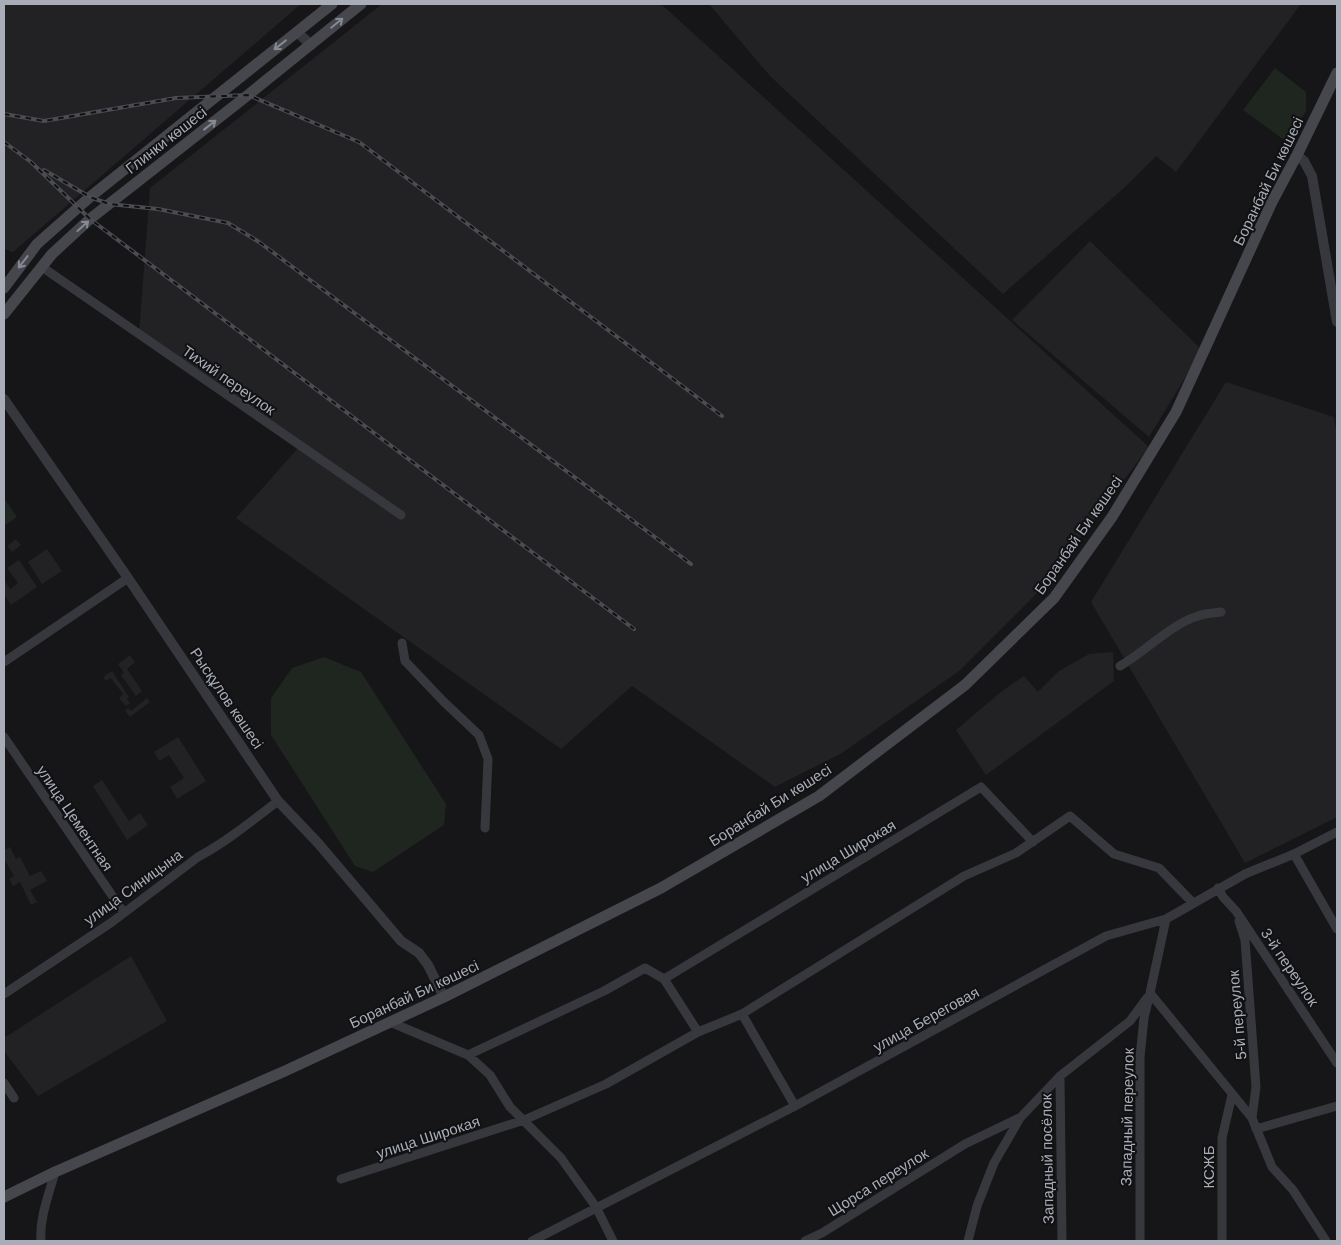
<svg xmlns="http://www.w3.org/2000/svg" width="1341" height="1245" font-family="Arial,sans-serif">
  <rect width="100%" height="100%" fill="#161618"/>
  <path fill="#222225" d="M4 4H301L13 252 4 249Z
    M382 4H661L1149 447 1041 589 959 671 842 753 775 787 632 686 561 749 236 518 298 448 139 334 150 188Z
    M709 4H1301L1176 172 1156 156 1124 188 1003 294 770 76Z
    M1090 241 1202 350 1149 437 1012 320Z
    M1226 382 1334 417 1337 436V817L1245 863 1091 602Z
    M16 539 21 545 12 552 7 546Z
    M47 549 62 571 42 584 28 562Z
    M19 560 37 587 11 605 4 595V580L10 589 18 583 7 568Z
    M1113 652 1114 681 986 775 956 730 1002 691 1024 676 1038 692 1059 671 1089 654Z
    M130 655 135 662 127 669 142 691 136 696 121 675 124 673 118 664Z
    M112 671 129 697 127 699 130 703 126 706 119 698 123 694 111 678 106 681 103 677Z
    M147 698 150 702 130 717 125 711 128 708 131 711Z
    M178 737 206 781 177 799 170 787 184 778 169 755 159 761 154 752Z
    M102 780 129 821 140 813 148 825 127 840 93 786Z
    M10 847 16 859 20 857 30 876 41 871 47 881 30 890 37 902 31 905 20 882 13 886 9 879 14 876 4 859V850Z
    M131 956 167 1021 38 1096 4 1051V1038Z"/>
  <path fill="#1e261f" d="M1275 68 1306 92V111L1287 142 1243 110Z
    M4 498 17 517 4 526Z
    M324 657 361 672 446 804 444 825 373 872 355 866 271 735V698L292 668Z"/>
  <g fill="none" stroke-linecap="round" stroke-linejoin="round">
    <path stroke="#37383d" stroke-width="9" d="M42 267 401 515
      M402 643 405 661 443 701 479 735 488 759 485 828
      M4 662 128 578
      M1120 666C1145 652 1171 624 1198 616 1205 613 1214 613 1221 612
      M4 737 124 913
      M1294 854 1337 929
      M1218 888 1223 897 1236 911 1337 1063
      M1239 921 1245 940 1256 1087 1252 1118
      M664 979 981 787 1033 842
      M1150 993 1252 1118 1272 1167 1293 1190 1326 1241
      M4 994 112 922 198 857C226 842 252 821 278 801
      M742 1014 795 1106
      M390 1022 468 1055 490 1075 510 1107 561 1158 596 1207 613 1241
      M468 1055 604 991 645 968 664 979 698 1032
      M1060 1076 1062 1241
      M4 1083 14 1098
      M1256 1129 1337 1106
      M341 1179 524 1120 606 1084 698 1032 742 1014 964 876 1016 853 1070 816 1114 854 1159 868 1193 903
      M41 1241C39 1219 49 1194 55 1172
      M532 1241 795 1106 1106 936 1166 919 1245 874 1294 854 1337 832
      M805 1241 822 1233 965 1144 1019 1118
      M968 1241 977 1206 994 1163 1020 1118 1060 1076 1130 1021 1147 998
      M1140 1241V1057L1144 1018 1150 993 1166 919
      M1222 1241V1138L1232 1095"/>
    <path stroke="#37383d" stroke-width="10" d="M297 32 311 45
      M1297 155 1304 161 1312 176 1337 322
      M4 399 128 578 278 801 318 843 401 941 419 953 428 965 444 997"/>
    <path stroke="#45474d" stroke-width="11" d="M4 288 37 244 90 197 332 4
      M4 314 52 254 90 219 248 95 361 4
      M4 1197 55 1172 285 1071 444 997 661 888 819 796 965 685 1054 598 1112 517 1176 412 1272 202 1297 155 1337 73"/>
    <defs>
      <path id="rail" d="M4 114 44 121 176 98 248 95 359 142 722 416
        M4 142 31 162 90 219 634 629
        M44 170 90 197 109 204 158 209 228 223 259 242 691 564"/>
    </defs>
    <use href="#rail" stroke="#4a4c52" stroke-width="4"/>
    <use href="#rail" stroke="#111113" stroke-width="2" stroke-dasharray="5.5" stroke-linecap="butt"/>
  </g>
  <defs><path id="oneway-shaft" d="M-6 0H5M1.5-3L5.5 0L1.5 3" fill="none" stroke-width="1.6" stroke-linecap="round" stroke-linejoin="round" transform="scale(1.25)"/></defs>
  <g stroke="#858993">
    <use href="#oneway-shaft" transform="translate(337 23) rotate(-39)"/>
    <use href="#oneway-shaft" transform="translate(280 45) rotate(142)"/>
    <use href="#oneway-shaft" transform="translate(210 125) rotate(-38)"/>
    <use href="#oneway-shaft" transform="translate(83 226) rotate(-42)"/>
    <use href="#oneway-shaft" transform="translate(23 262) rotate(128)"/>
  </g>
  <g text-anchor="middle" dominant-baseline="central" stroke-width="4" stroke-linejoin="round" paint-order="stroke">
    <g font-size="15" fill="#a8adb8" stroke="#111113">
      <text transform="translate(166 140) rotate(-38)">Глинки көшесі</text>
      <text transform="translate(1268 181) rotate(-64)">Боранбай Би көшесі</text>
      <text transform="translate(229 380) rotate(35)">Тихий переулок</text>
      <text transform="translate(1078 535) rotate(-55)">Боранбай Би көшесі</text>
      <text transform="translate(227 698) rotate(56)">Рысқұлов көшесі</text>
      <text transform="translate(770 805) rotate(-32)">Боранбай Би көшесі</text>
      <text transform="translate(75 818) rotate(56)">улица Цементная</text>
      <text transform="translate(848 851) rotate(-31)">улица Широкая</text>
      <text transform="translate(133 887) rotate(-36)">улица Синицына</text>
      <text transform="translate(1290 967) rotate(56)">3-й переулок</text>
      <text transform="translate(414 994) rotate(-25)">Боранбай Би көшесі</text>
      <text transform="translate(1237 1015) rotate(-95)">5-й переулок</text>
      <text transform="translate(926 1019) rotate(-29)">улица Береговая</text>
      <text transform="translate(1127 1117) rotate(-89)">Западный переулок</text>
      <text transform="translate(428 1137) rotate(-18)">улица Широкая</text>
      <text transform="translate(1047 1159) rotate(-91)">Западный посёлок</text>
      <text transform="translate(1208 1167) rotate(-90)">КСЖБ</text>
      <text transform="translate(878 1182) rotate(-32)">Щорса переулок</text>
    </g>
  </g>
  <rect width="1341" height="1245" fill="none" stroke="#a8adb8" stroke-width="10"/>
</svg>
